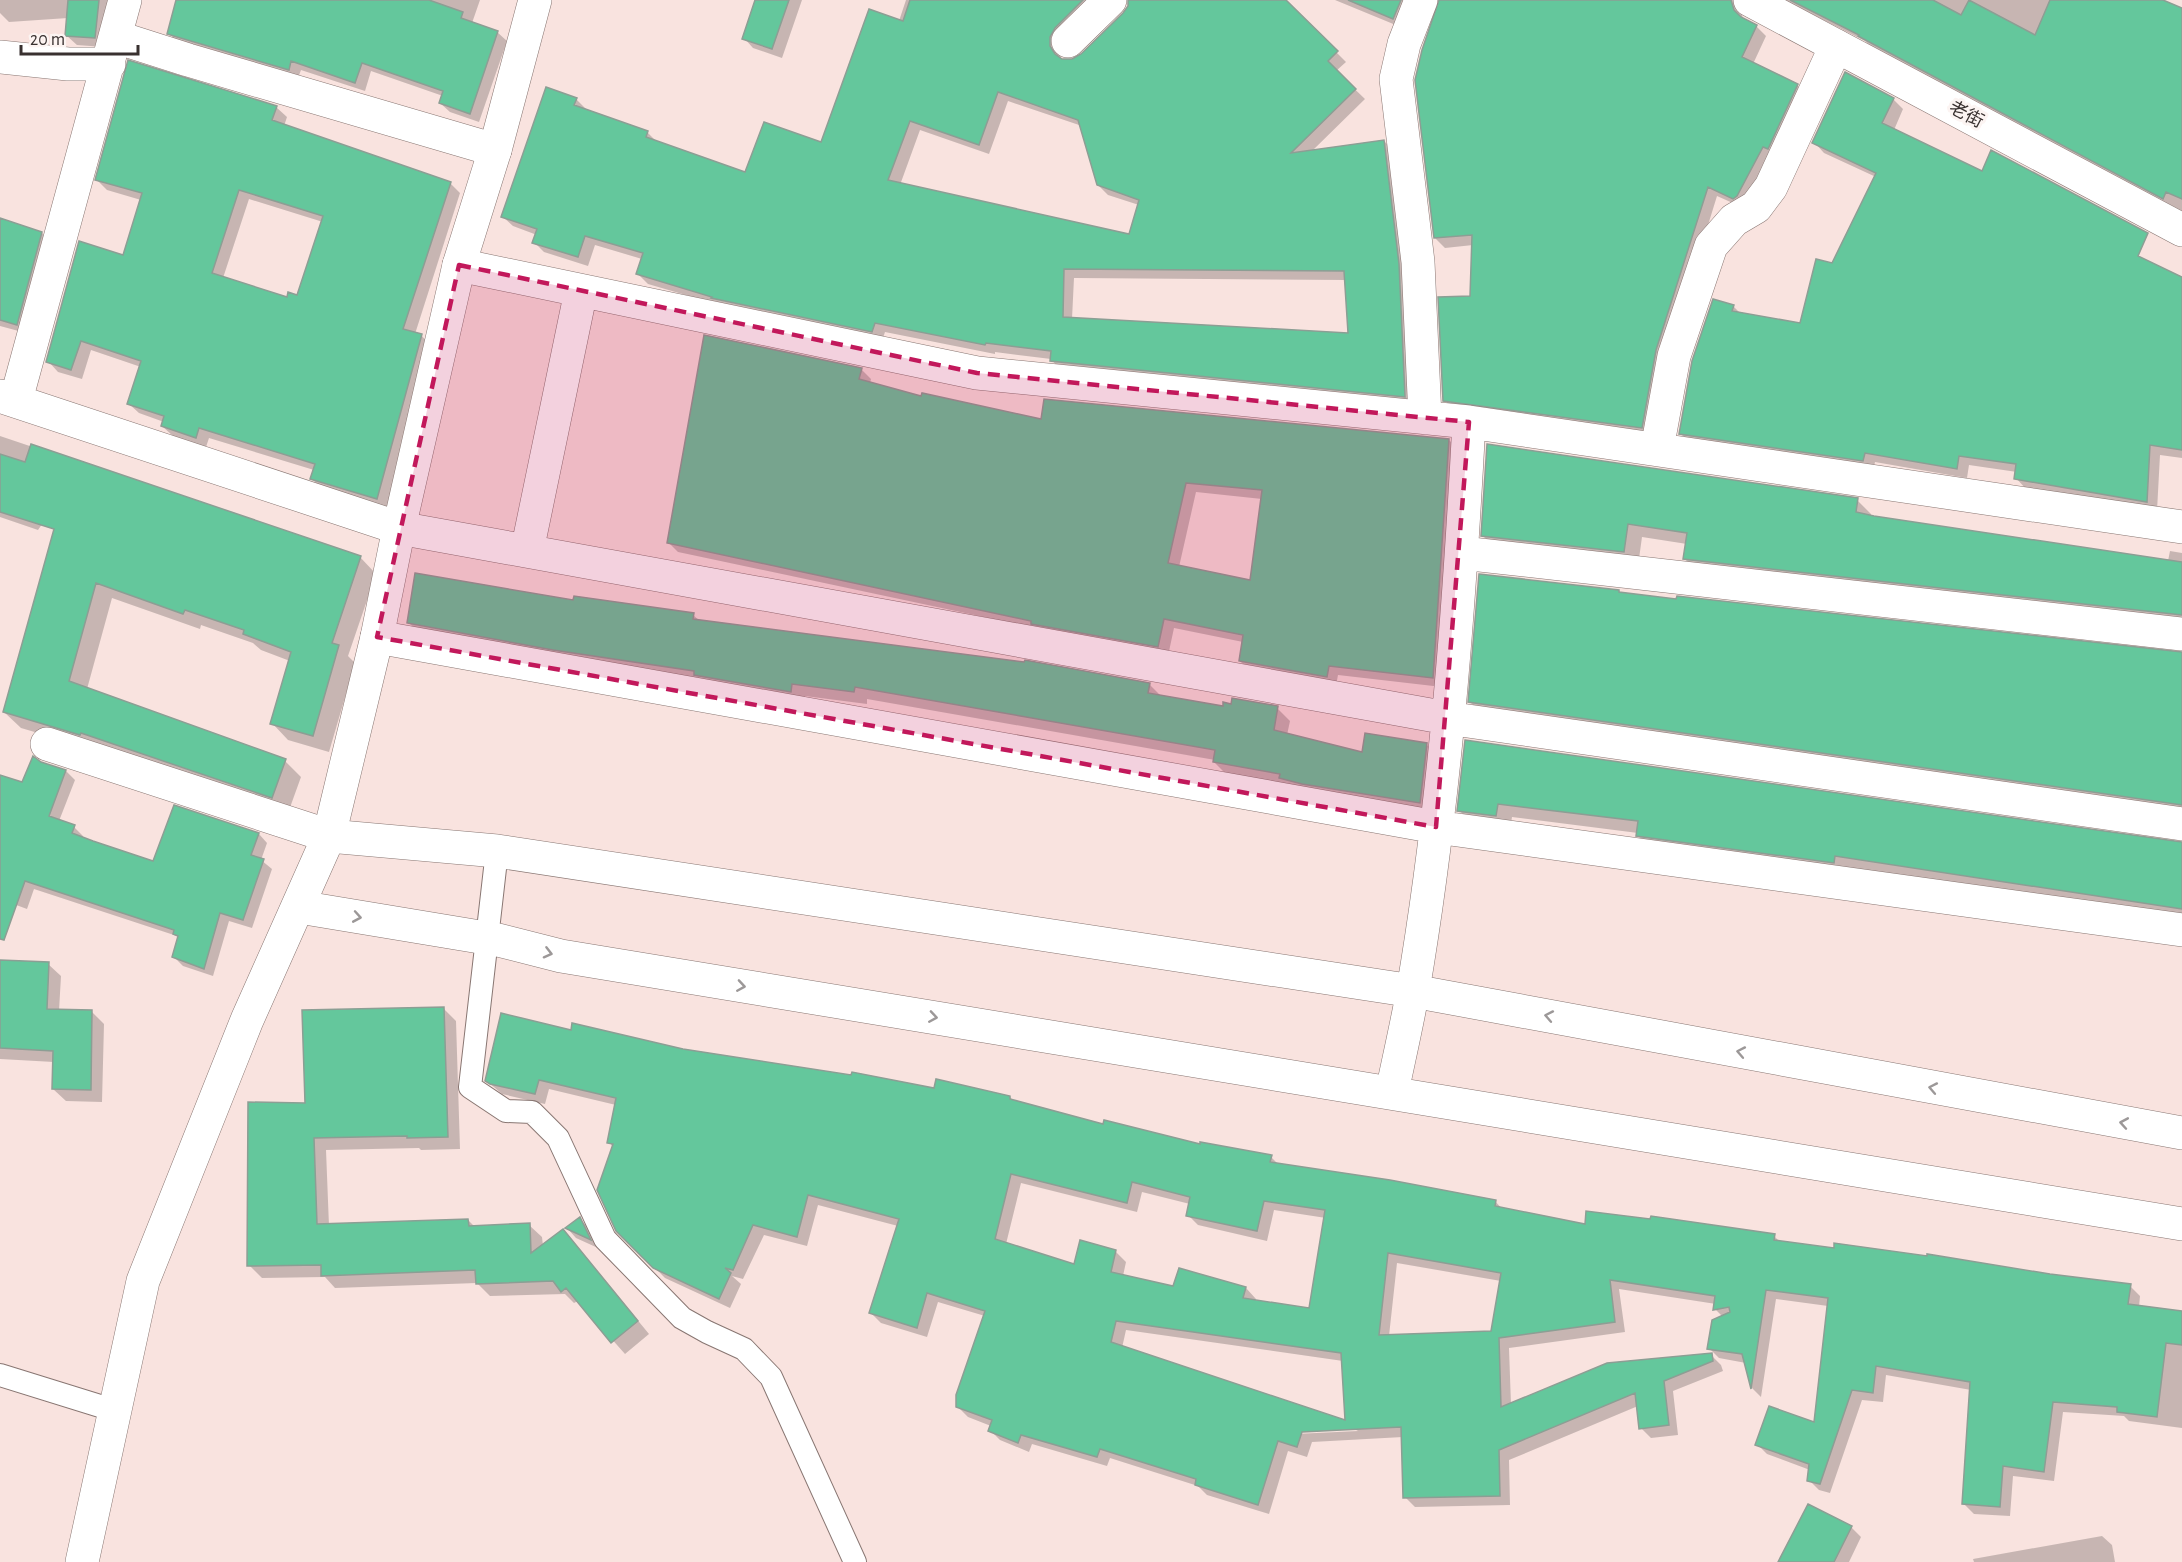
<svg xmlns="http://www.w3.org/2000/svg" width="2182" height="1562" font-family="'Alegreya Sans','Noto Sans SC',sans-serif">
  <rect width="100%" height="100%" fill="#f9e3df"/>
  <path fill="#0003" fill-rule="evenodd" d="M0 0H108L104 47 77 45 67 36 68 18 9 22 0 13Z
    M178 0H480L472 23 497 32 507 41 479 122 450 112 440 103 443 96 371 71 365 91 301 70 298 78 178 43 169 33Z
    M757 0H802L782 58 753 48 744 38Z
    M906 0H1103L1059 46 1061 59 1072 61 1172 0H1284L1346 62 1336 71 1365 99 1312 151 1384 141 1394 151 1414 406 1061 371 1051 359 995 352V354L885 332 882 341 720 305 648 284 638 274 642 259 595 245 588 266 544 252 534 242 537 235 513 226 503 217 576 99 586 109 647 132 657 142 746 174 822 144 899 21ZM1008 101 1082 126 1098 185 1108 195 1139 205 1131 235 900 185 920 130 989 154ZM1074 278 1346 280 1350 335 1072 319Z
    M1335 0H1416L1403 28Z
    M1469 0H1744L1741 11 1743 19 1756 26 1766 36 1753 64 1797 85 1807 95 1744 208 1717 196 1666 361 1651 438 1455 410 1444 400 1472 298 1473 245 1445 248 1435 238Z
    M1784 0H2146L2182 14V212L1870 46 1865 41Z
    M1893 99 1903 109 1894 130 2027 205 2182 278V458L2160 455 2157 511 2026 489 2016 478 2017 472 1969 465 1967 478 1875 462 1873 471 1691 444 1680 433 1733 306 1741 314 1801 325 1833 265 1876 177 1824 153 1814 142Z
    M276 107 287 117 284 126 450 183 460 193 415 334 421 335 431 346 387 508 322 489 312 479 314 470 209 438 206 447 173 436 162 426 164 422 139 413 128 403 141 367 91 350 82 379 58 372 48 361 124 257 141 200 107 190 97 180ZM249 199 323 222 298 297 288 299 223 278Z
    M0 220 42 233 51 243 26 333 0 326Z
    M861 369 871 379 870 383 922 397 1043 421 1449 440 1459 450 1442 687 1338 675 1336 686 1250 671 1240 661 1243 642 1174 628 1168 656 678 552 668 542ZM1196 492 1262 499 1251 582 1179 567Z
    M0 436 360 557 376 574 348 656 355 663 329 752 288 740 272 723 290 661 261 650 253 643 201 625 200 629 112 598 87 689 285 761 301 777 288 813 96 750 21 728 4 712 66 489 38 530 0 517Z
    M1857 500 1871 514V516L2168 561 2170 551 2182 553V627L1698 573 1684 558 1687 544 1642 537 1638 566 1497 550 1483 536Z
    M1619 591 1622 594 2182 654V816L1484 716 1470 702Z
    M575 602 693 615 700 621 1150 685 1161 696 1224 707 1277 708 1290 721 1287 735 1363 753 1426 744 1439 757 1433 815 1227 775 1214 762 1215 760 867 699V704L805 696 804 704 422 636 409 623Z
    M1466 741 2182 844V920L1651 849 1637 835 1638 833 1512 817 1510 830 1473 825 1459 810Z
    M41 763 66 771 75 780 59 821 74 827 83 836 82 838 154 863 175 807 259 834 267 843 261 860 272 869 252 928 229 921 213 976 183 966 174 957 179 939 177 936 34 889 27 909 0 899V776L23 784Z
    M0 961 48 964 61 976 59 1011 92 1012 104 1024 102 1102 66 1101 53 1089 54 1062 0 1059Z
    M443 1008 456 1021 460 1149 421 1150 419 1148 326 1150 329 1226 468 1220 475 1227 529 1225 542 1237 543 1246 563 1231 575 1244 649 1334 625 1354 578 1301 574 1303 565 1294 490 1296 477 1283 335 1288 325 1277 262 1278 249 1265 306 1104Z
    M572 1032 935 1090 1010 1097 1014 1102 1104 1126 1201 1146 1271 1157 1279 1165 1495 1201 1503 1210 1586 1225 1774 1236 1780 1242 2130 1286 2140 1296 2139 1307 2182 1313V1428L2129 1421 2124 1416 2063 1412 2054 1481 2013 1476 2010 1516 1974 1514 1964 1504 1971 1390 1886 1375 1883 1402 1862 1400 1830 1493 1819 1490 1809 1480 1810 1470 1767 1454 1757 1444 1815 1424 1828 1306 1776 1299 1761 1397 1752 1388 1746 1363 1719 1358 1709 1348 1723 1317 1715 1309 1716 1304 1619 1289 1625 1332 1509 1348 1511 1405 1711 1355 1721 1365 1723 1371 1673 1391 1678 1435 1651 1438 1641 1428 1638 1406 1509 1460 1510 1505 1415 1507 1405 1497 1403 1437 1312 1442 1307 1457 1288 1451 1269 1514 1207 1495 1198 1486 1110 1458 1107 1466 1032 1444 1029 1452 1000 1440 990 1430 991 1426 968 1417 958 1407 985 1316 938 1302 927 1337 881 1323 871 1313 898 1226 818 1205 807 1246 764 1235 743 1279 732 1276 741 1284 730 1308 665 1278 618 1230 613 1147 609 1142 616 1105 549 1089 545 1104 502 1094 487 1081ZM1021 1183 1137 1212 1142 1192 1190 1204 1188 1215 1198 1225 1267 1241 1274 1210 1326 1218 1310 1309 1255 1301 1256 1299 1246 1288H1175L1123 1276 1126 1262 1116 1252 1081 1242 1075 1266 1006 1244ZM1397 1263 1501 1281 1492 1333 1389 1336ZM1126 1330 1343 1361 1346 1422 1122 1348ZM1352 1428 1358 1431 1295 1434 1294 1431Z
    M580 1219 589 1228 598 1248 576 1238 567 1228Z
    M1851 1527 1861 1537 1849 1562H1788Z
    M2102 1536 2112 1545 2115 1562H1974L1973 1559Z"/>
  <path fill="#64c79c" stroke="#8c9e94" stroke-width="1.5" fill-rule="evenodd" d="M68 0H99L95 38 65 36Z
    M176 0H429L463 12 461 18 498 31 470 114 439 103 443 91 362 63 355 83 291 61 289 70 167 34Z
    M755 0H789L772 49 742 39Z
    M910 0H1083L1055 28 1050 37V46L1055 54 1062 59H1072L1081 54 1123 13 1128 6V0H1286L1338 51 1328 61 1356 89 1291 153 1384 140 1399 264 1405 397 1050 361 1051 351 986 343 985 345 875 323 872 332 711 298 712 297 636 274 643 253 585 236 578 257 532 243 537 229 501 217 546 87 577 98 574 105 648 131 646 137 745 172 764 122 821 142 869 9 903 21ZM998 92 1078 120 1097 185 1139 200 1129 234 888 180 910 121 979 145ZM1064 269 1344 271 1348 333 1063 317Z
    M1348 0H1401L1393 19Z
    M1439 0H1731L1734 10 1741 17 1757 25 1742 57 1798 84 1768 149 1763 147 1737 196 1733 199 1708 187 1656 350 1642 428 1443 401 1438 297 1470 296 1472 235 1434 238 1415 80 1422 50Z
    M1790 0H1933L1961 15 1969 0 2035 35 2050 0H2163L2182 8V199L2166 192 2163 199 1858 36 1859 35Z
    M128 60 277 106 272 120 451 182 403 329 422 334 377 499 310 479 315 464 199 428 196 438 161 426 164 416 127 404 141 361 81 341 71 370 46 362 79 241 123 255 142 193 95 180ZM239 190 323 216 297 295 288 292 287 297 212 273Z
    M1845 72 1894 98 1882 123 1982 171 1991 150 2148 233 2138 256 2182 277V450L2150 445 2147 502 2014 479 2016 464 1959 456 1957 469 1865 453 1863 461 1679 434 1692 361 1713 299 1734 305 1732 311 1800 323 1816 259 1832 263 1876 173 1812 143Z
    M0 218 42 232 17 325 0 320Z
    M704 335 862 368 859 379 921 396 922 393 1041 419 1044 399 1449 439 1433 678 1329 666 1327 677 1239 661 1243 635 1164 619 1158 647 1031 624V621L667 543ZM1186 483 1262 490 1250 580 1168 563Z
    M31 444 361 556 332 643 339 645 313 736 270 724 291 652 243 634 244 630 185 610 183 614 96 583 69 681 286 759 272 798 81 733 80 735 3 712 54 529 0 512V454L25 462Z
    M1487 444 1858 498 1856 512 1874 516 2182 562V615L1683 559 1687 533 1628 524 1624 552 1481 536Z
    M415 573 573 600 574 596 694 613 693 619 1024 662 1025 660 1150 683 1148 693 1223 706V702L1231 704 1232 698 1278 706 1274 730 1362 752 1365 733 1427 743 1420 803 1302 784 1279 778 1280 774 1213 762 1215 750 855 687 854 692 792 684 791 692 694 675V671L553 650 407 623Z
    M1479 574 1619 590V592L1676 599 1677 596 2182 652V805L1468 702Z
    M1465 740 2182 842V909L1835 856 1834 863 1636 836 1638 821 1498 804 1496 816 1457 811Z
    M33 756 41 762 66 770 49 816 75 825 72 833 93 841 153 861 174 805 259 833 251 855 264 859 243 920 220 913 204 969 172 957 178 936 173 934 174 930 25 881 4 940 0 939V775L22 782Z
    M0 960 49 962 47 1009 92 1010 91 1090 52 1089 53 1051 0 1048Z
    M444 1007 448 1137 407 1138V1136L314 1138 317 1224 468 1219 469 1226 530 1223 531 1253 563 1229 638 1321 611 1343 566 1288 561 1292 553 1281 476 1284 475 1270 321 1276V1265L247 1266 248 1102 305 1103 302 1010Z
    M501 1013 571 1030 572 1023 683 1049 851 1075 852 1072 934 1088 936 1079 1010 1096V1099L1103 1124 1104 1120 1200 1144V1142L1272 1155 1270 1162 1390 1180 1496 1200 1495 1206 1585 1224 1586 1211 1650 1219 1651 1216 1775 1234 1774 1240 1834 1248V1243L1927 1256V1254L2050 1274 2131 1284 2128 1304 2182 1311V1345L2166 1343 2157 1417 2117 1412V1407L2053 1402 2044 1472 2003 1466 2000 1507 1962 1504 1970 1382 1876 1366 1873 1393 1852 1390 1820 1484 1807 1481 1809 1464 1755 1445 1769 1406 1814 1422 1828 1298 1766 1290 1751 1389 1742 1354 1707 1349 1712 1320 1730 1312 1729 1307 1713 1310 1715 1296 1610 1280 1615 1322 1499 1338 1501 1407 1607 1363 1712 1353 1713 1361 1664 1381 1669 1425 1639 1429 1635 1393 1499 1450 1500 1496 1403 1498 1401 1427 1302 1432 1297 1447 1278 1441 1258 1505 1195 1485 1196 1479 1100 1449 1097 1457 1021 1435 1018 1443 988 1431 992 1420 956 1407V1395L985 1311 927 1293 917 1328 869 1313 899 1219 808 1195 797 1237 753 1225 733 1270 725 1268 731 1273 719 1299 653 1268 616 1231 597 1190 613 1144 607 1143 616 1098 539 1080 535 1094 490 1084 485 1081ZM1011 1174 1127 1203 1132 1182 1190 1197 1186 1216 1257 1231 1264 1201 1325 1210 1309 1308 1243 1298 1246 1287 1179 1268 1173 1286 1111 1272 1116 1250 1080 1240 1074 1264 995 1239ZM1388 1253 1501 1273 1491 1331 1379 1335ZM1116 1321 1341 1353 1345 1420 1111 1342Z
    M580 1217 591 1240 565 1228Z
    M1808 1504 1852 1526 1834 1562H1778Z"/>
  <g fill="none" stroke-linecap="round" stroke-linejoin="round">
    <defs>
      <path id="service" d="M497 851 470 1087 506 1111 532 1112 558 1138 605 1239 682 1318 707 1332 744 1349 771 1377 855 1562
        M0 1375 116 1411"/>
      <path id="minor" d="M1421 0 1404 44 1396 79 1418 262 1425 418
        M116 37 188 60 495 150
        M1068 41 1110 0
        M0 57 68 64H109
        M459 265 977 373 1469 422 2182 527
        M0 396 399 528 1447 718 2182 824
        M16 400 125 0
        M1657 449 1674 356 1711 246 1734 220 1756 207 1771 187 1836 46
        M527 551 581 291
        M1462 553 2182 634
        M377 637 1436 827 2182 930
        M47 744 329 836 497 851 1413 991 2182 1133
        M299 907 498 940 561 956 2182 1224
        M1392 1092C1399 1058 1407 1024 1413 990 1445 802 1459 612 1469 422"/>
      <path id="tertiary" d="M1750 0 2182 230"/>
      <path id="secondary" d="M82 1562 143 1281 247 1020 329 836 377 637 399 528 459 265 495 150 535 0"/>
    </defs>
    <use href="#service" stroke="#887672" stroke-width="24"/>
    <use href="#minor" stroke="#887672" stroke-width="34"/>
    <use href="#tertiary" stroke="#887672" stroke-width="34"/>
    <use href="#secondary" stroke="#887672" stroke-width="34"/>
    <use href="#service" stroke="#fff" stroke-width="22"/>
    <use href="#minor" stroke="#fff" stroke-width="33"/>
    <use href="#tertiary" stroke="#fff" stroke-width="33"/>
    <use href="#secondary" stroke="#fff" stroke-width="33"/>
  </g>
  <defs><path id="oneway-chevron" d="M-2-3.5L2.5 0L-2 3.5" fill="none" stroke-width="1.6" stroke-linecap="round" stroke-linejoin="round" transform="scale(1.5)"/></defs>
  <g stroke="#9c9898">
    <use href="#oneway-chevron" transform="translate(357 917) rotate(10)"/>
    <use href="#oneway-chevron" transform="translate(548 953) rotate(14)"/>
    <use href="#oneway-chevron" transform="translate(741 986) rotate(9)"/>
    <use href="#oneway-chevron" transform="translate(1549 1016) rotate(-169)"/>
    <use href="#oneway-chevron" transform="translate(933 1017) rotate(9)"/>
    <use href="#oneway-chevron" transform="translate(1741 1052) rotate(-169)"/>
    <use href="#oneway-chevron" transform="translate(1933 1088) rotate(-169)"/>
    <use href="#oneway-chevron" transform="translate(2124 1123) rotate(-170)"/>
  </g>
  <path fill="#c2185b" fill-opacity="0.2" stroke="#c2185b" stroke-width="4.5" stroke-dasharray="12 8" stroke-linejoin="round" d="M459 265 977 373 1469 422 1436 827 377 637Z"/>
  <g text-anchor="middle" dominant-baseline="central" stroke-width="6" stroke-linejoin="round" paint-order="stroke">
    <g font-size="18" fill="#393130" stroke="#fcf4f2">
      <text transform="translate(1966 115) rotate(28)">老街</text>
    </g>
  </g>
  <path d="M21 45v9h117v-9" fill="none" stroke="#393130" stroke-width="3"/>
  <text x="30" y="45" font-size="18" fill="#393130" stroke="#fcf4f2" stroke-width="4.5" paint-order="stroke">20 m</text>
</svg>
